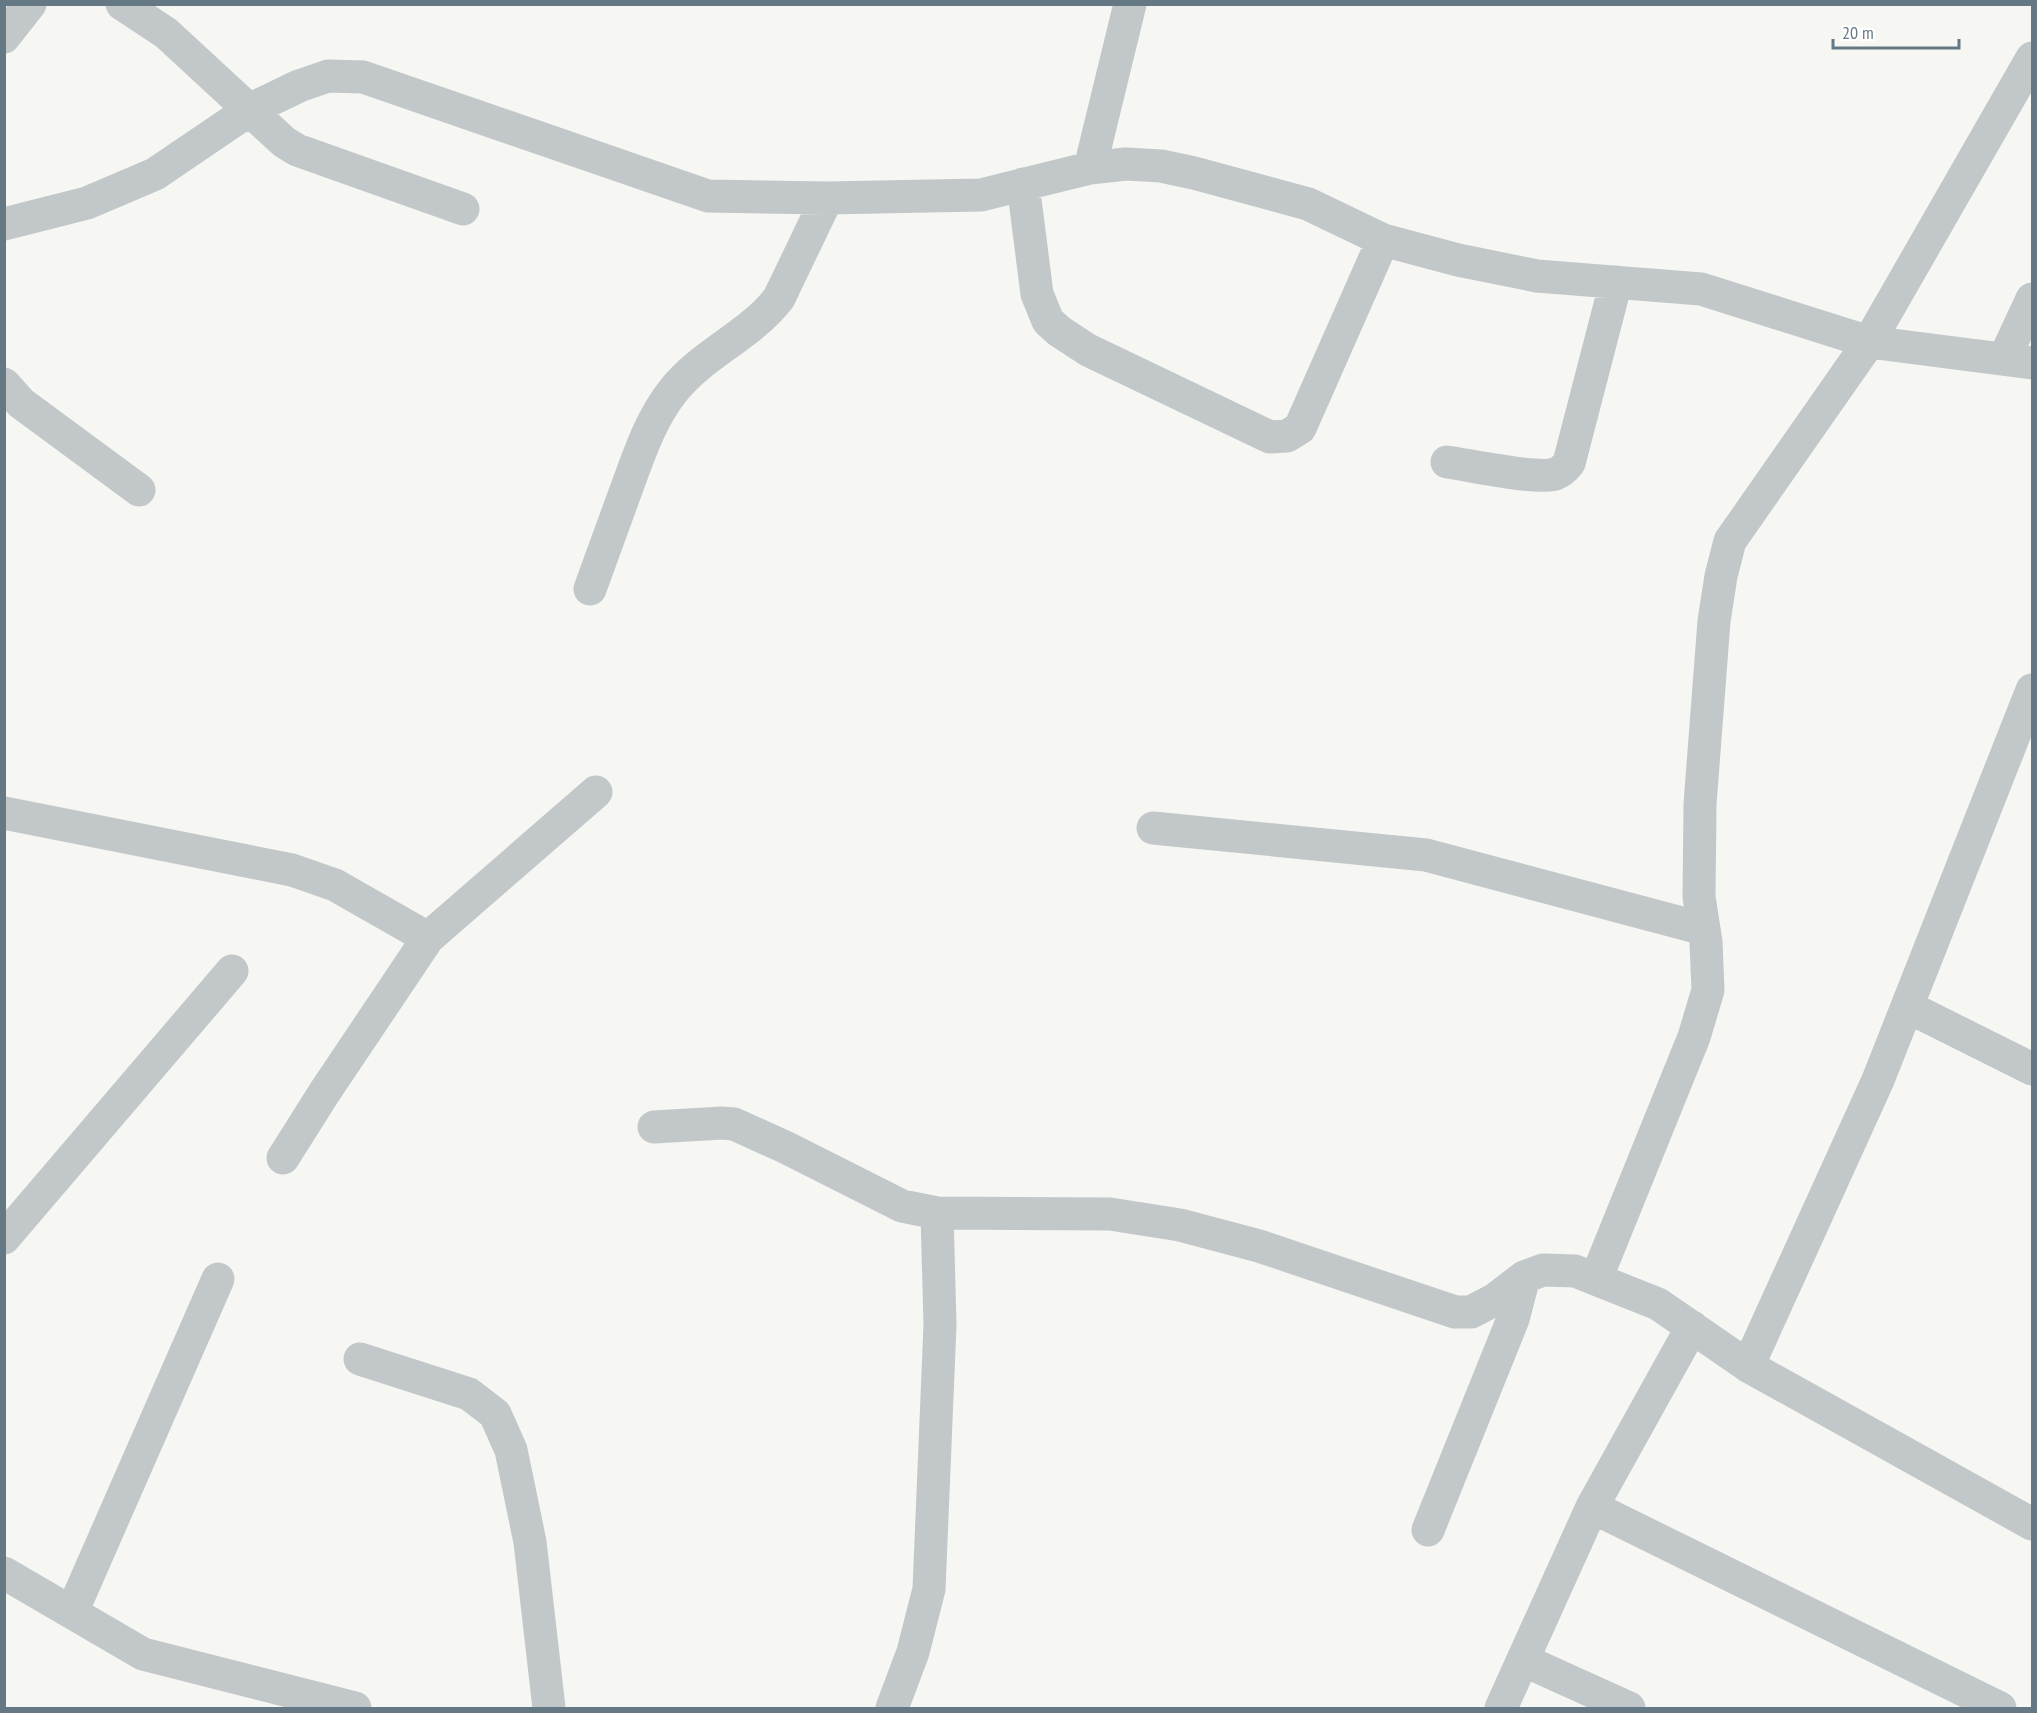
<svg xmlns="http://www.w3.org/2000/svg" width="2037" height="1713" font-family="'PT Sans Narrow',sans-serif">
  <rect width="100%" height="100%" fill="#f6f6f3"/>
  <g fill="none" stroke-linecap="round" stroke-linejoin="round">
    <path stroke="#c2c7c9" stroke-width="33" d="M122 4 166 33 284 142 297 150 463 209
      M4 37 30 4
      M1090 168 1130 4
      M1023 184 1037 294 1048 321 1059 331 1088 350 1270 437 1287 436 1300 428 1383 240
      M4 224 87 203 155 174 251 109 299 86 328 76 363 77 708 196 827 198 981 195 1090 168 1126 164 1161 166 1194 173 1308 204 1383 240 1458 260 1537 276 1701 289 1869 342 2032 363
      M2004 359 2032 299
      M4 384 21 403 139 490
      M1447 462C1469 465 1537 480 1555 474 1561 472 1565 468 1569 463L1616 282
      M590 589C602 556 614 523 626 490 639 455 650 420 673 391 703 353 750 336 779 298L827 198
      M4 813 292 870 335 885 428 938 324 1093 283 1158
      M1153 828 1426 855 1704 929
      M428 938 596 792
      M1908 1007 2032 1069
      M654 1127 722 1123 734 1124 785 1147 902 1206 937 1213 1110 1214 1180 1225 1259 1246 1455 1312H1471L1494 1300 1524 1277 1543 1270 1575 1271 1658 1304 1748 1366 2032 1524
      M4 1238 232 971
      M1596 1279 1694 1037 1708 990 1706 942 1699 897 1700 804 1714 621 1721 576 1730 541 1869 342 2032 58
      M360 1359 469 1394 495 1414 511 1450 530 1542 549 1708
      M1748 1366 1878 1080 2032 690
      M1592 1507 2000 1708
      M1428 1530 1513 1319 1524 1277
      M4 1573 143 1654 355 1708
      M72 1612 218 1279
      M1523 1660 1629 1708
      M892 1708 913 1652 929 1589 940 1325 937 1213
      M1501 1708 1592 1507 1692 1327"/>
  </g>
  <rect width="2037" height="1713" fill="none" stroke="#657985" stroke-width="12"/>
  <path d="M1833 39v9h126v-9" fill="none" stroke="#657985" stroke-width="3"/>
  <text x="1842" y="39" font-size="18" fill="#657985" stroke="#ffffff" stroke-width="4.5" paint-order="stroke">20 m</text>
</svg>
